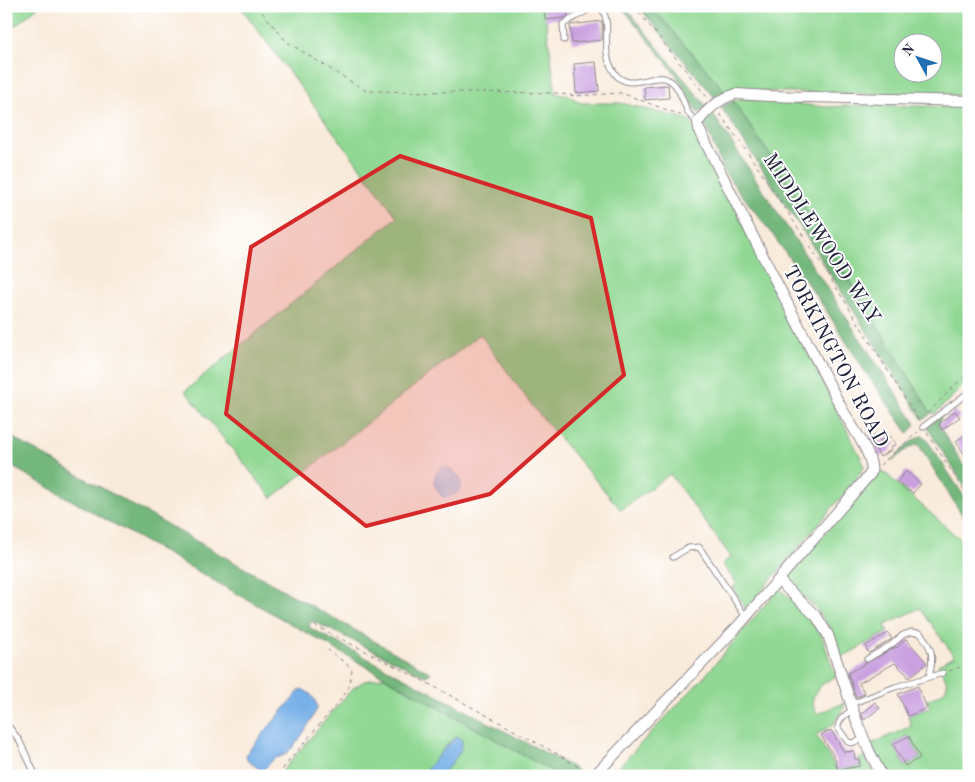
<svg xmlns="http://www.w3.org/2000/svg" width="975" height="782" font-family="'Old Standard TT',serif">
  <rect width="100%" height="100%" fill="#fff"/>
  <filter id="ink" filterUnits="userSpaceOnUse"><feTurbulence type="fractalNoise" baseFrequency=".02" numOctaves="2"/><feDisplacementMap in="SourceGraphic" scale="10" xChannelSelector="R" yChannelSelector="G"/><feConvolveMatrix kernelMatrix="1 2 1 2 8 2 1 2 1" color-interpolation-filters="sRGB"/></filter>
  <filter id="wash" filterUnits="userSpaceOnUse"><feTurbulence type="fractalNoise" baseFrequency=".0096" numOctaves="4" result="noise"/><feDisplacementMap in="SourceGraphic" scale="20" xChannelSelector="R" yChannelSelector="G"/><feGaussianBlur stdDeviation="1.12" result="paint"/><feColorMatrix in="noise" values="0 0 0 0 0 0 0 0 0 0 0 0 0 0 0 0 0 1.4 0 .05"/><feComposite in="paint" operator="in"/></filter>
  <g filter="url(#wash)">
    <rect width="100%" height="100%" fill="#f9ebdb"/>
    <path fill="#90d893" stroke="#597d67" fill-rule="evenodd" d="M6 6H39L6 33Z
      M240 6H544L556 94 568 95 581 103H621L687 119 691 122 863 462 864 467 855 481 746 609 733 587 737 584 722 564 731 557 670 474 621 510 534 408 480 334 272 498 185 391 397 217Z
      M651 6H969V96L749 91 734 89 725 91ZM902 42H932V72H902Z
      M744 98 826 107 864 105 969 107V380L938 411 934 414 931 413 795 192 733 101Z
      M878 472 885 473 969 547V776H888L871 744 911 726 908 716 930 707 927 700C952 690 951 686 938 665L954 656 920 608 885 625 888 632 840 658C834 637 827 619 811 603 803 596 793 589 788 580L791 573ZM909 736 920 758 905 766 893 744Z
      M779 588 815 621 822 637 836 677C826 680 811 691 813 703 813 707 816 711 817 714L844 703V707L833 725 816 735 837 770 860 766 859 759 864 756 876 776H610L704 677Z
      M384 677 560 776H439L457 736C446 743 434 762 429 774L433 776H281L284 769 352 689 364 681Z"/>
    <path fill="#74b87d" stroke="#4b6d5c" d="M621 6H624L707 107 698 113 675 73Z
      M638 6H651L725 91 716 99Z
      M733 101 795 192 931 413 923 420 808 239 721 107Z
      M713 114 916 424 908 433 866 373 826 310 770 231 724 172 704 121Z
      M942 415 938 424 969 474V493L927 427Z
      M6 434 431 673 425 676 313 621 309 624 310 628 576 769 579 776H560L11 466 6 461Z
      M921 436 925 437 969 504V526L918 444 909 448 891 461 912 441Z"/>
    <path fill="#78b1e8" stroke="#4d6a92" d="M447 467C451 470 457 473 460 478 466 489 453 499 442 497 433 485 430 480 441 468Z
      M301 689C310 692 317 699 317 709 308 724 294 756 275 758L262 771 247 760 246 754Z
      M458 736 462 741C463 753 448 767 440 776L429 774 427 769C428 767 454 738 458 736Z"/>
    <g id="blocks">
      <path fill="#caa0e0" d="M544 6H567L568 16 564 18 545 20Z
        M602 21V40L572 43 570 25Z
        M596 62 599 91 576 93 574 64Z
        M668 85 669 98 645 100 644 87Z
        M955 411 960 417 942 430 939 424Z
        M969 432V462L956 441Z
        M876 435 880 442 890 436 896 444 890 448 891 450 880 457 870 438Z
        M906 471 921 484 913 493 909 490 908 492 897 482Z
        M888 633 892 639 869 653 865 646Z
        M906 639 927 663 909 678 905 672H904L895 663 859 683 865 694 856 697 848 673 896 647 897 648Z
        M918 686 927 708 908 716 898 694Z
        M875 702 880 708 864 720 861 714Z
        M831 730 844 752 854 751 855 759H859L860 766 837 770 836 760 821 735Z
        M909 736 920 758 905 766 893 744Z"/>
    </g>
  </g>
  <g filter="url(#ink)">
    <use href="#blocks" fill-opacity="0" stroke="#8e868b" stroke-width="1"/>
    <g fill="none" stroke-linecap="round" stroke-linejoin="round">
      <defs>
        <path id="lane" d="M600 6C615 26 598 48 614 72 628 94 654 72 667 79 680 84 683 104 689 114 691 117 695 119 698 122
          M564 40 563 24 595 6
          M923 427 969 392
          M673 557 688 548 699 547 746 617
          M867 659 891 645 903 635 911 632 920 633C933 648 934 657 929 677
          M851 704 895 687 943 673
          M853 710C846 713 838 720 838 728L848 742 852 743 864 739
          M6 723 19 740 36 776"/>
        <path id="street" d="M736 94 769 96 969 101
          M778 580 817 617 828 635 857 722 869 751 882 776
          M594 776 739 625 871 473C875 455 848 422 840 405 792 313 745 222 699 129L698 122"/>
      </defs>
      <use href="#lane" stroke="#8e868b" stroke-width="7"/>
      <use href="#street" stroke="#8e868b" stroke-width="12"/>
      <path stroke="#8e868b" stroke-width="1" stroke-dasharray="4 4" stroke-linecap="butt" d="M257 6 287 42 366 91 556 93 575 96 621 93 681 115
        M634 6 707 97
        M720 114C792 213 855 318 919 421
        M928 413 957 383 969 374
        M927 433 969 498
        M880 465 918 432
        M314 625 422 680 561 756 581 769 584 776
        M949 671 969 664
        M278 776 287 763 342 698 349 687 352 670 349 666 328 650"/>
      <use href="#lane" stroke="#fff" stroke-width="5"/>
      <use href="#street" stroke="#fff" stroke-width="10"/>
      <defs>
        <path id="street-bridge" d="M698 122C707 109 721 98 736 94"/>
      </defs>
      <use href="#street-bridge" stroke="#8e868b" stroke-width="12" stroke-linecap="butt"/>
      <use href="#street-bridge" stroke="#fff" stroke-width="10"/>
    </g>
  </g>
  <path fill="#d62828" fill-opacity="0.2" stroke="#d62828" stroke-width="4" stroke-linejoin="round" d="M400 156 591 218 624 375 490 494 366 526 226 414 251 247Z"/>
  <g text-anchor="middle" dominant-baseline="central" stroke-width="4" stroke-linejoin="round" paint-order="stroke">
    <g font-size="20" fill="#22223b" stroke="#fff">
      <text transform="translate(821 239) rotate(57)">MIDDLEWOOD WAY</text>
      <text transform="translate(835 357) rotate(62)">TORKINGTON ROAD</text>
    </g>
  </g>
  <rect width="975" height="782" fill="none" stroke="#fff" stroke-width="25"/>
  <g transform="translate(918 58) rotate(310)"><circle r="24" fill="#ffffff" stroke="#a7a7b1"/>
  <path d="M0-4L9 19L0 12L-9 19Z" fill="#1f6fb2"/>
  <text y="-8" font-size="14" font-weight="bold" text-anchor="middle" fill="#22223b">N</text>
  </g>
</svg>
